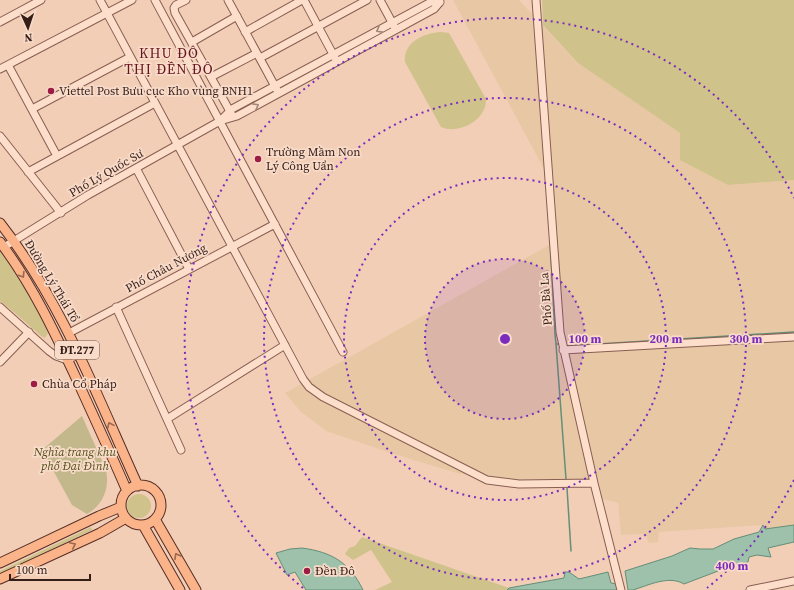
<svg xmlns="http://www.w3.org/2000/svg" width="794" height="590" font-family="'Source Serif 4',serif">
  <rect width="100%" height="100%" fill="#f2ceb7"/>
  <path fill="#e8c8a4" d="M453 0H519L578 63 680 133 728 185 794 180V525L765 529 763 525 659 532 658 542 649 543 645 534 621 535 618 503 602 499 598 479 519 480 460 474 397 455 326 431 300 411 285 393 551 244 545 171Z"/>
  <path fill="#d0c28b" d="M542 0H794V180L728 185 680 160V133L578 63 543 25Z
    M441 32 449 33 486 99C487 120 459 135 441 127L405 62C403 42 424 33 441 32Z
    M0 250 25 288 44 323 48 333 45 338 41 336 15 313 0 301Z
    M127 506a12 12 0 1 1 24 0a12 12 0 1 1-24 0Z
    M91 527 92 530 0 574V571Z
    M362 537 509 588 507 590H375L392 582 371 550 353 560 345 554 349 548 355 546Z"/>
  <path fill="#c3b88c" d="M82 416 106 470C110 488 103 505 87 514L72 505 42 450Z"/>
  <path fill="#9dc1ab" stroke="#658e77" d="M763 525 765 529 794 525V542L768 548 771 557 757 555 749 557 748 562 726 568 684 584C669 575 649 585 633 590H628L625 571 672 556 690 548 700 549H713L734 539 759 532Z
    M302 548C332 552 350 563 363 590H306L295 572 287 575 276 553 290 549Z
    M565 572H569L579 579 608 572 611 583 617 584V590H507L509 588 564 578Z"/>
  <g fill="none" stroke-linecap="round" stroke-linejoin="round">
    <path stroke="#658e77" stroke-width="1.5" d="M550 236 555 334 556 344H560
      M556 344 566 479
      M566 346 794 332
      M567 488 571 551"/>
    <defs>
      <path id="minor" d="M100 0 303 379 309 387 323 397 487 480 519 484 594 483
        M155 0 343 352
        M186 0 176 5 174 8 175 13 232 115
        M228 0 277 90
        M304 0 335 58
        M380 0 394 26
        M536 0 560 332 594 483 621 590
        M0 22 41 0
        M245 32 302 0
        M192 42 237 16
        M260 58 367 0
        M8 65 57 156
        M0 69 132 0
        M211 77 257 53
        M32 109 130 57
        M221 120 232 109 431 2H440
        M0 136 61 213
        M136 168 189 269
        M28 172 155 103
        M4 247 88 195 220 121 237 116 434 9 440 2
        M0 307 49 351 56 356 67 360 79 354
        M116 307 181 450
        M69 333 275 224
        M563 350 794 337
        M0 362 29 332
        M167 419 285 345
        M750 590 794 581"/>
      <path id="major" d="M0 223C62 302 97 396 138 486
        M0 242C32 284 55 333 77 380 94 417 111 454 127 491
        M121 505a20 20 0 1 1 40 0a20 20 0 1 1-40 0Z
        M155 519 196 590
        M143 525 180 590
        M0 563 99 516 121 507
        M0 579 100 533 126 518"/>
    </defs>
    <use href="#minor" stroke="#885e52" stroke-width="9"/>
    <use href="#major" stroke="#552e27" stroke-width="11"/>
    <use href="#minor" stroke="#fcdecb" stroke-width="7"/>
    <use href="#major" stroke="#fbb489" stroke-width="9"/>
  </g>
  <defs><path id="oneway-chevron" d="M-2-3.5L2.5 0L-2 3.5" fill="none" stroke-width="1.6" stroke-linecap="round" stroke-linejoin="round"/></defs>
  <g stroke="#a2877a">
    <use href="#oneway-chevron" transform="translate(379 30) rotate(152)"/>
    <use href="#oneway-chevron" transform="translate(256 106) rotate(-28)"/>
  </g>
  <g stroke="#986850">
    <use href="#oneway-chevron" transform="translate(22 275) rotate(58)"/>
    <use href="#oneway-chevron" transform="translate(110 425) rotate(-114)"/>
    <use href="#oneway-chevron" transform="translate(73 545) rotate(-25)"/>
    <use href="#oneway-chevron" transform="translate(177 556) rotate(-120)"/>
  </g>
  <circle cx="505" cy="339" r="80" fill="#7b2cbf" fill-opacity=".12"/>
  <g fill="none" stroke="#7b2cbf" stroke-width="2" stroke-dasharray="2 4">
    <circle cx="505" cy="339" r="80"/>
    <circle cx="505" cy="339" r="161"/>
    <circle cx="505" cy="339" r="241"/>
    <path d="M794 480A321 321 0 0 1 707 588M303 588A321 321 0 1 1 794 198"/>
  </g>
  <g fill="#9d1c45" stroke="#f8dbc8" stroke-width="1.5">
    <circle cx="51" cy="91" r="4"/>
    <circle cx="258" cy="159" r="4"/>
    <circle cx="34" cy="384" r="4"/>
    <circle cx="307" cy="571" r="4"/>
  </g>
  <g text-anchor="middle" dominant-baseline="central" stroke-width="3.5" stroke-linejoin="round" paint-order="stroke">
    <rect fill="#f8dbc8" stroke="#70564d" stroke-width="1" x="55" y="341" width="44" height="18" rx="3"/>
    <g font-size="11" font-weight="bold" fill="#351d18">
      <text x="77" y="350">ĐT.277</text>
    </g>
    <g font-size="12" fill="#351d18" stroke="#f8dbc8" text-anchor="start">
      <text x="59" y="91">Viettel Post Bưu cục Kho vùng BNH1</text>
      <text x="266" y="152">Trường Mầm Non<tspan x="266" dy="14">Lý Công Uẩn</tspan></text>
      <text x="42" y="384">Chùa Cổ Pháp</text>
      <text x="315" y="571">Đền Đô</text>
    </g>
    <g font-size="12" fill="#351d18" stroke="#f8dbc8">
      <text transform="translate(106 173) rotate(-30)">Phố Lý Quốc Sư</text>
      <text transform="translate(166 268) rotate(-28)">Phố Châu Nương</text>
      <text transform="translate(52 281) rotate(59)">Đường Lý Thái Tổ</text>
      <text transform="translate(546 299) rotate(-94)">Phố Bà La</text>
    </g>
    <g font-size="12" font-style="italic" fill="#54501d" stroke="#f8dbc8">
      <text x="75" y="452">Nghĩa trang khu<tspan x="75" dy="14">phố Đại Đình</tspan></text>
    </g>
    <g font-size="14" letter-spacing="1" fill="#66141d" stroke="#f8dbc8">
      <text x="169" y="53">KHU ĐÔ<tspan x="169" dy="16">THỊ ĐỀN ĐÔ</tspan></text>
    </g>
  </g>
  <circle cx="505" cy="339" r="6" fill="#7b2cbf" stroke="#f8dbc8" stroke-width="2"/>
  <g font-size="12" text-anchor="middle" font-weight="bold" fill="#7b2cbf" stroke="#f8dbc8" stroke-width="3.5" stroke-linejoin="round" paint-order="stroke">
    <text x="585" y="343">100 m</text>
    <text x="666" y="343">200 m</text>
    <text x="746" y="343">300 m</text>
    <text x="732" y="570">400 m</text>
  </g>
  <g transform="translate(28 28) rotate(177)" stroke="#f8dbc8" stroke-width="3" paint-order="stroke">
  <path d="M0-3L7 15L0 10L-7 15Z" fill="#351d18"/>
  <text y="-6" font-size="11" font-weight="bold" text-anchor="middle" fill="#351d18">N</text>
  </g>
  <path d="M10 574v6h80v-6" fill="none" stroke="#351d18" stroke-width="2"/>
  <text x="16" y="574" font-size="12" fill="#351d18" stroke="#f8dbc8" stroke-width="3" paint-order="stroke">100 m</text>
</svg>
